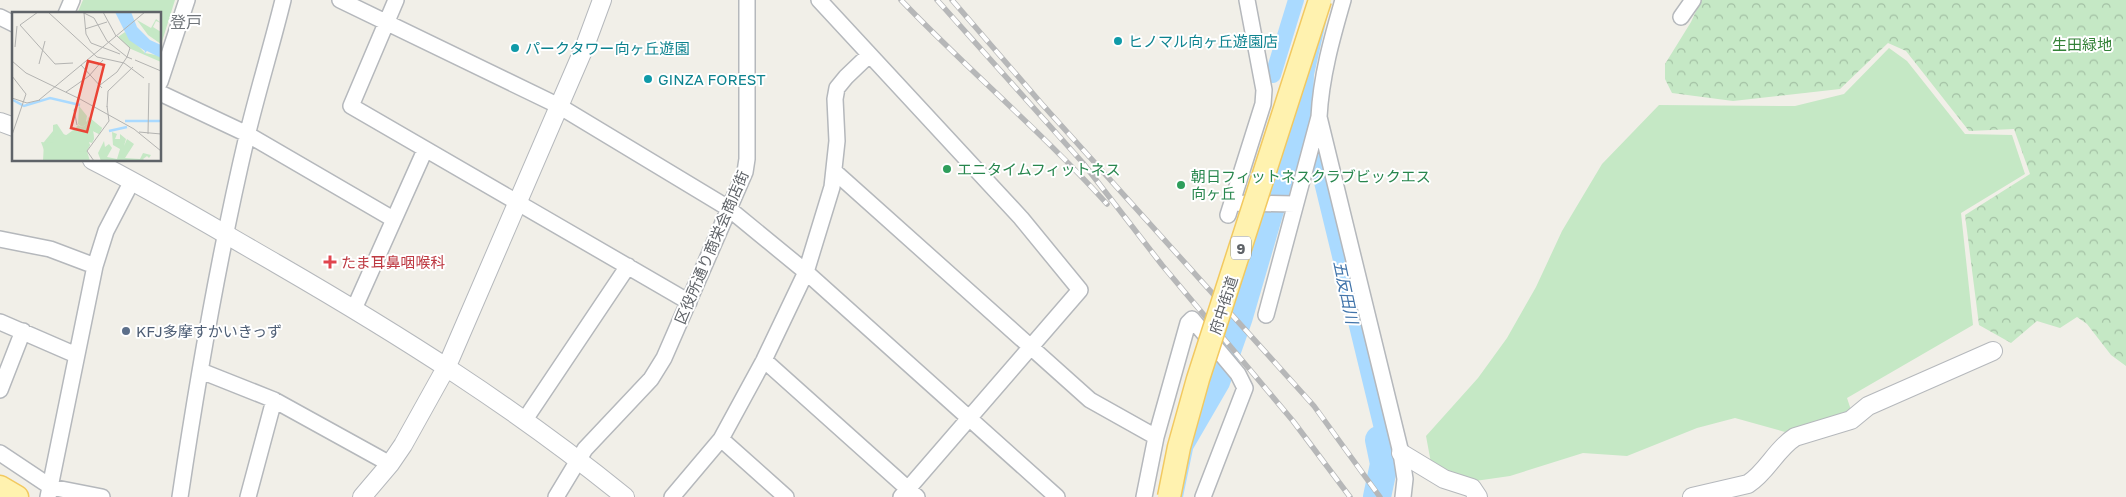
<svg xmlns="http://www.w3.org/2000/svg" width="2126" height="497" font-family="'Golos Text','Noto Sans JP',sans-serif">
  <defs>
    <pattern id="forest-crowns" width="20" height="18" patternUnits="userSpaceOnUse" patternTransform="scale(1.25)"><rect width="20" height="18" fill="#c5e8c5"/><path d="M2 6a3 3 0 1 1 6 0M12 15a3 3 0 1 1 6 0" fill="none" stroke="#a3c0a4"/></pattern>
  </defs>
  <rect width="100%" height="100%" fill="#f1efe8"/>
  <path fill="#c5e8c5" d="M83 0H175L160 48V14H77Z
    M1889 48 1907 61 1965 134 2012 135 2025 174 1961 213 1973 325 1847 398 1851 410 1837 420 1785 432 1735 418 1697 428 1627 456 1583 453 1510 476 1475 481 1448 475 1431 463 1426 436 1478 378 1507 338 1536 287 1562 231 1602 164 1659 105 1795 106 1844 94Z"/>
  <path fill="url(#forest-crowns)" d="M1701 0H2126V366L2111 355 2087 324 2077 317 2060 328 2037 321 2011 343 1979 325 1965 215 2030 174 2014 129 1969 131 1906 51 1888 43 1840 89 1733 101 1672 93 1665 79V64L1691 22Z"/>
  <path fill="#aadaff" d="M1308 0H1331L1314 75 1313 102 1396 467 1392 489 1375 467 1379 450 1313 179 1300 157 1252 322 1229 387 1193 449 1183 497H1159L1172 437 1217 360 1235 301 1267 186 1287 69Z"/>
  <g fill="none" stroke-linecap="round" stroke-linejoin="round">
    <path stroke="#aadaff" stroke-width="16" d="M1273 75 1296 0"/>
    <path stroke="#aadaff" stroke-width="28" d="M1377 497 1384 464 1379 440"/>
    <defs>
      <path id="minor" d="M340 0 559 106 728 208 806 272 1057 497
        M396 0 351 106 689 302
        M819 0 1021 218 1080 290 901 497
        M66 14 72 0
        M0 17 14 24
        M1681 17 1693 0
        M160 82 187 0
        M160 93 247 134 393 219
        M1319 117 1401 453 1405 479 1403 497
        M834 171 1090 400 1156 437
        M1232 203 1295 204
        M1228 215 1263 104 1264 90 1247 0
        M0 239 50 249 95 266
        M354 309 425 150
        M1266 315 1319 117C1321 77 1332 38 1343 0
        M0 322 76 355
        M764 360 917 497
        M201 371 274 400 390 464
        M0 390 23 331
        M524 421 628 266
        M721 439 786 497
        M0 453 51 487 102 497
        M48 497 95 266 106 231 132 181
        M180 497C198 376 219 255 247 136 258 90 272 45 283 0
        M248 497 274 400
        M556 497 585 449 651 379 664 358 745 172 747 159V0
        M672 497 721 439 764 360 806 272 832 187 837 141 835 99 837 88 846 77 869 55
        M1144 497 1156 437 1188 323 1192 319 1238 374 1245 388 1203 497"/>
      <path id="tertiary" d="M0 122 14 127
        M92 160C155 192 216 229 277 264 398 334 516 408 625 497
        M1401 453 1444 479 1472 488 1478 497
        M362 497 390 464 403 445 447 366 585 46 602 0
        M1692 497 1748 484C1767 472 1776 449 1795 437L1851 420 1868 406 1993 351"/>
      <path id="primary" d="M0 487 17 497"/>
    </defs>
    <use href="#minor" stroke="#b5b8bc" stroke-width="18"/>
    <use href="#tertiary" stroke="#b5b8bc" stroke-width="20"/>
    <use href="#primary" stroke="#f2c960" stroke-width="25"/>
    <use href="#minor" stroke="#fff" stroke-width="15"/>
    <use href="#tertiary" stroke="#fff" stroke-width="18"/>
    <use href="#primary" stroke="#fff2af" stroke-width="22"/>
    <defs>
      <path id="rail" d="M901 0C968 70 1042 132 1107 204
        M937 0 1083 163 1162 265 1293 421 1350 497
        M952 0 1041 103 1314 406 1380 497"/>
    </defs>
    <use href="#rail" stroke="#b6b7b8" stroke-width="5.5"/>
    <use href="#rail" stroke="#fff" stroke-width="4" stroke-dasharray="11" stroke-linecap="butt"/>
    <defs>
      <path id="primary-bridge" d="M1169 497 1179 447 1198 379 1320 0"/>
    </defs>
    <use href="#primary-bridge" stroke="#f2c960" stroke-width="25" stroke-linecap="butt"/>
    <use href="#primary-bridge" stroke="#fff2af" stroke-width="22"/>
  </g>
  <g fill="#0f9aa8" stroke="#fff" stroke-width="2">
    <circle cx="1118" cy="41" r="5"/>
    <circle cx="515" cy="48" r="5"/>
    <circle cx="648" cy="79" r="5"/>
  </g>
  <g fill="#2e9e5b" stroke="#fff" stroke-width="2">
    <circle cx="947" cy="169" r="5"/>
    <circle cx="1181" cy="185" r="5"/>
  </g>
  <path fill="#e0444e" stroke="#fff" stroke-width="2" d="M327.5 254.5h5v5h5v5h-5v5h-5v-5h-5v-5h5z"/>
  <circle fill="#5c6f8a" stroke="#fff" stroke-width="2" cx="126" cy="331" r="5"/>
  <g text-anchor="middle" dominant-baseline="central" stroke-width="4" stroke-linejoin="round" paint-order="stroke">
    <rect fill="#fff" stroke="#8f9295" stroke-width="1" x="1231" y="236.5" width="20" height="23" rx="4"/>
    <g font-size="14" font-weight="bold" fill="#5f6368">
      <text x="1241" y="248">9</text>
    </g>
    <g font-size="15" fill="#0d838f" stroke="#fff" text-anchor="start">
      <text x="1128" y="41">ヒノマル向ヶ丘遊園店</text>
      <text x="525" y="48">パークタワー向ヶ丘遊園</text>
      <text x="658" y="79">GINZA FOREST</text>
    </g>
    <g font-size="15" fill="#348238" stroke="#fff">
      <text x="2082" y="44">生田緑地</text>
    </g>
    <g font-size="15" fill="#27864d" stroke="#fff" text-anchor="start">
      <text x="957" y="169">エニタイムフィットネス</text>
      <text x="1191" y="176">朝日フィットネスクラブビックエス<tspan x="1191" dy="17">向ヶ丘</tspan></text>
    </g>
    <g font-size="15" fill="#5f6368" stroke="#fff">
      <text transform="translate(711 247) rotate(-67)">区役所通り商栄会商店街</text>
      <text transform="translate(1223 305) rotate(-72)">府中街道</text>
    </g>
    <g font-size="15" fill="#be3a42" stroke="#fff" text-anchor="start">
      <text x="341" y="262">たま耳鼻咽喉科</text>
    </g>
    <g font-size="15" fill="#4e5e75" stroke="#fff" text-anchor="start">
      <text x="136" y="331">KFJ多摩すかいきっず</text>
    </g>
    <g font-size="16" fill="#70757a" stroke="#fff">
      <text x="186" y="22">登戸</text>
    </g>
    <g font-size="16" font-style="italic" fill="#4174aa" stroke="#fff">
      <text transform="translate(1346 292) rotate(78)">五反田川</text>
    </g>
  </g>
  <g transform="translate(12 12)">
    <rect width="149" height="149" fill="#f1efe8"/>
    <path d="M144 7 149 11 144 9 141 15 149 20V32L136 23 125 8 139 16ZM113 20 133 41 149 44V50L119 37 106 25ZM67 94 75 104 74 110 78 106 90 116 87 122 81 119 82 127 76 131 78 133 75 139 78 149H31L32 130 41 119V113L45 112 53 124 64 116 73 117 75 112 70 115 66 112Z" fill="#c5e8c5"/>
    <path d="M76 105 90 116 87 122 81 119 82 127 80 131 77 130 78 133 74 140 62 139 57 143V149L35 146 29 130 40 131 43 122 48 126 51 122 57 124 66 113 70 115 75 112ZM100 120 105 122 103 127H108V132V122L114 127 112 134 115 127 122 132 113 146 128 147 131 141 139 143 137 146 135 144 131 147 133 149H89L86 141 92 129 93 135 97 132 100 136 95 145 105 147 108 137 101 133Z" fill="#c5e8c5"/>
    <path d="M103 0H119L125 15 138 28 149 33V46L135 39 132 42 133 39 117 28Z" fill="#aadaff"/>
    <path fill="none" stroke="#aadaff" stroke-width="2.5" d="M1 88 12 94 38 86 68 93M113 109H149M97 119 115 115"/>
    <path fill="none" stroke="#b3b3b1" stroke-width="1" d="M26 0 8 13 43 52 61 51M36 0 85 45 112 51 132 66M70 0 82 6 95 29 115 45 105 60 88 73M91 0 104 24M72 1 74 22 79 31 108 42M73 17 95 10M105 24 118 36 115 45 120 47M3 35 5 14M123 48 149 59M0 49 14 61 68 87 122 117 149 139M27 52 33 29M69 53 90 76M0 64 14 82 0 123M54 80 77 64 91 48M0 86 15 91 28 88M27 88 133 0M95 95 96 79 121 55M65 113 62 98 66 93M127 120 149 122M136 122 137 71M82 149 75 139 97 109 95 94"/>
    <path fill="#ea4335" fill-opacity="0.15" stroke="#ea4335" stroke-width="2.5" d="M76 49 92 53 75 120 59 116Z"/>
    <rect width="149" height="149" fill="none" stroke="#5f6368" stroke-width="2.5"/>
  </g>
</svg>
